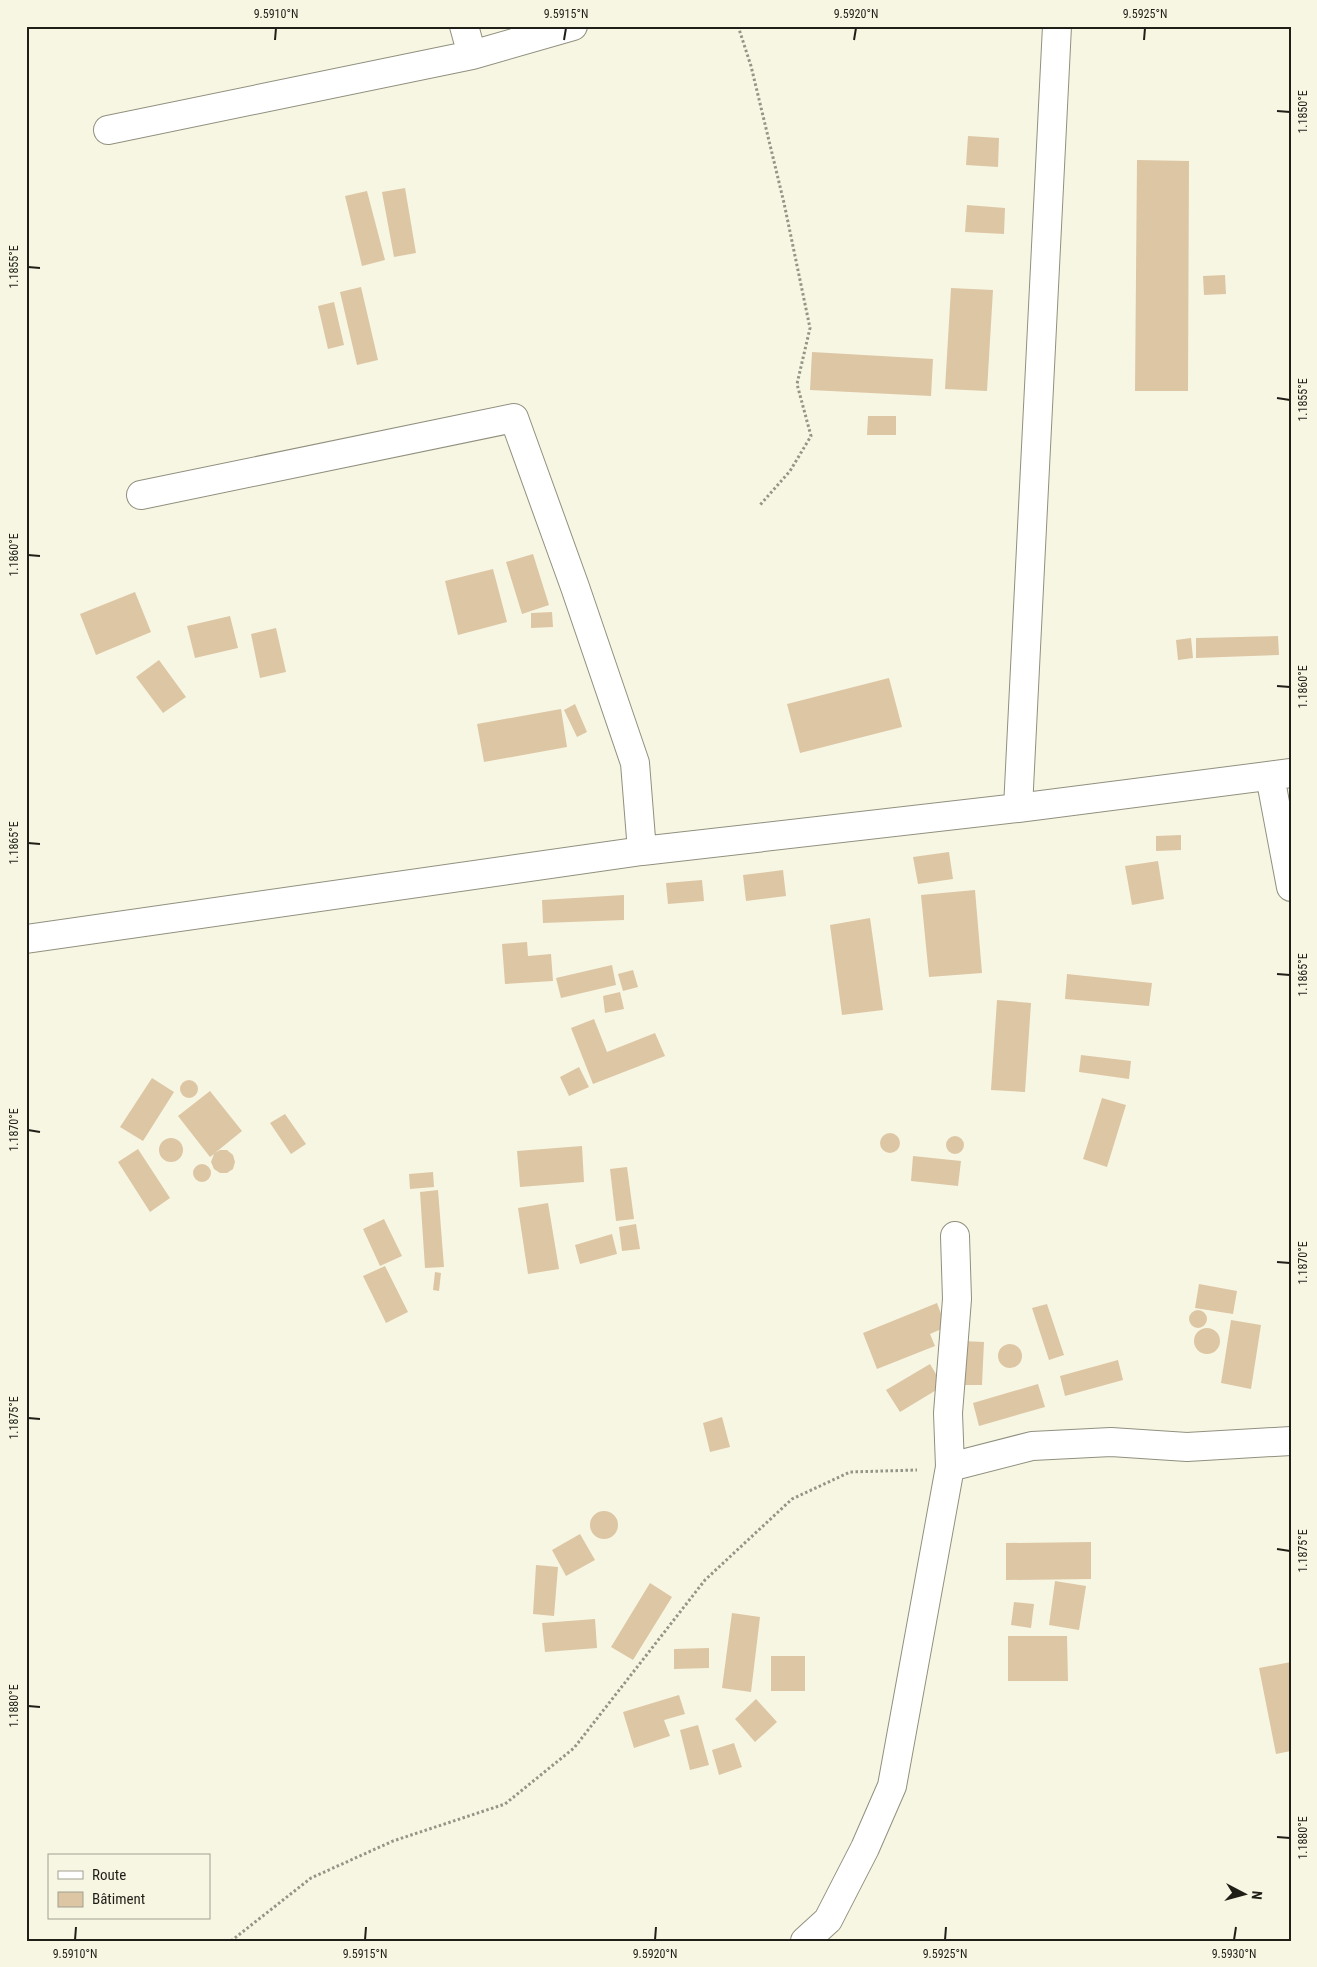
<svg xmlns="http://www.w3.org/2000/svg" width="1317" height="1967" font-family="'Roboto Condensed',sans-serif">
  <rect width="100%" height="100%" fill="#f7f6e3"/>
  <path fill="#ddc6a4" d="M968 136 999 138 998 167 966 165Z
    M1137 160 1189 161 1188 391H1135Z
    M405 188 416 253 394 257 382 192Z
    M367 191 385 260 362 266 345 196Z
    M967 205 1005 208 1004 234 965 232Z
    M1225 275 1226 294 1204 295 1203 276Z
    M361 287 378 360 357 365 340 292Z
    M951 288 993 290 987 391 945 389Z
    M334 302 344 345 328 349 318 306Z
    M812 352 933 359 931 396 810 390Z
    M868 416H896V435H867Z
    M533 554 549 605 522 614 506 562Z
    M493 569 507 622 458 635 445 581Z
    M135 592 151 632 96 655 80 614Z
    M552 612 553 627 531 628V613Z
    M230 616 238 648 195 658 187 626Z
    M276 628 286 672 260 678 251 634Z
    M1278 636 1279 655 1196 658V638Z
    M1191 638 1193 658 1178 660 1176 640Z
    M159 660 186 697 163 713 136 677Z
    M889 678 902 727 800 753 787 704Z
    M575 704 587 732 577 737 564 710Z
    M561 709 567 747 484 762 477 724Z
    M1181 835V850L1156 851V836Z
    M949 852 953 879 918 884 913 857Z
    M1158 861 1164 899 1132 905 1125 866Z
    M783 870 786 896 746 901 743 875Z
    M702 880 704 901 668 904 666 883Z
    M975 890 982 973 929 977 921 895Z
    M624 895V920L543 923 542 900Z
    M870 918 883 1010 842 1015 830 925Z
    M527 942 528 956 551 954 553 981 505 984 502 944Z
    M612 965 616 985 561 998 556 978Z
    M633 970 638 987 623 991 618 974Z
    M1067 974 1152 983 1149 1006 1065 999Z
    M620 992 624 1009 605 1013 603 996Z
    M997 1000 1031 1003 1025 1092 991 1090Z
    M594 1019 607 1052 655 1033 665 1056 593 1084 571 1028Z
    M1081 1055 1131 1061 1129 1079 1079 1072Z
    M579 1067 589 1087 569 1096 560 1077Z
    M152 1078 174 1092 143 1141 120 1127Z
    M180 1089a9 9 0 1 1 18 0a9 9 0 1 1-18 0Z
    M210 1091 242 1131 215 1153 220 1150H227L233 1155 235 1162 233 1169 227 1173H220L214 1169 211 1162 214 1154 210 1157 178 1116Z
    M1102 1098 1126 1105 1107 1167 1083 1159Z
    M285 1114 306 1144 291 1154 270 1123Z
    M880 1143a10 10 0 1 1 20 0a10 10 0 1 1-20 0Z
    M946 1145a9 9 0 1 1 18 0a9 9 0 1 1-18 0Z
    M159 1150a12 12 0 1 1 24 0a12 12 0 1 1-24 0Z
    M582 1146 584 1182 520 1187 517 1151Z
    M138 1149 170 1198 150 1212 118 1162Z
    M913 1156 961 1161 958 1186 911 1181Z
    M193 1173a9 9 0 1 1 18 0a9 9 0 1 1-18 0Z
    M627 1167 634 1219 616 1221 610 1169Z
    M433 1172 434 1187 410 1189 409 1174Z
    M438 1190 444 1267 425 1268 420 1192Z
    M548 1203 559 1269 528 1274 518 1208Z
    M384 1219 402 1256 380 1266 363 1229Z
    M636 1224 640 1249 622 1251 619 1227Z
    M612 1234 617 1254 580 1264 575 1245Z
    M385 1266 408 1312 386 1323 363 1276Z
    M435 1272 441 1273 439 1291 433 1290Z
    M1199 1284 1237 1291 1233 1314 1195 1308Z
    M937 1303 946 1327 930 1334 935 1346 877 1369 863 1333Z
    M1047 1304 1064 1355 1049 1360 1032 1308Z
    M1189 1319a9 9 0 1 1 18 0a9 9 0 1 1-18 0Z
    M1231 1320 1261 1325 1251 1389 1221 1383Z
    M1194 1341a13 13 0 1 1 26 0a13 13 0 1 1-26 0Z
    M962 1341 984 1342 982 1385H960Z
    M998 1356a12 12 0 1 1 24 0a12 12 0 1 1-24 0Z
    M1118 1360 1123 1380 1065 1396 1060 1376Z
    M930 1364 943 1386 900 1412 886 1390Z
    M1038 1384 1045 1407 979 1426 973 1403Z
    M722 1417 730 1447 710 1452 703 1423Z
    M590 1525a14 14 0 1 1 28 0a14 14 0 1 1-28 0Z
    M580 1534 595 1560 566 1576 552 1550Z
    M1091 1542V1579L1006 1580V1543Z
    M536 1565 558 1567 554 1616 533 1614Z
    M1055 1581 1086 1586 1079 1630 1049 1625Z
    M650 1583 672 1597 633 1660 611 1647Z
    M1014 1602 1034 1604 1031 1628 1011 1625Z
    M732 1613 760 1617 751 1692 722 1688Z
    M595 1619 597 1648 545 1652 542 1623Z
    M1008 1636H1067L1068 1681H1008Z
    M709 1648V1668L674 1669V1649Z
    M771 1656H805V1691H771Z
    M1291 1662V1751L1276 1754 1259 1668Z
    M679 1695 685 1714 664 1720 670 1736 634 1748 623 1712Z
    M756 1699 777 1722 755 1742 735 1719Z
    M698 1725 709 1765 690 1770 680 1730Z
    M734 1743 742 1767 719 1775 712 1750Z"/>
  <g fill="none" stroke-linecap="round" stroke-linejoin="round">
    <defs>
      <path id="minor" d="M464 26 472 55 573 26
        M108 130 472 55
        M141 495 514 418 575 587 635 763 642 851
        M1270 776 1291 887
        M1018 808 1057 26
        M26 939 642 851 1018 808 1291 773
        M950 1467 1032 1446 1111 1442 1187 1447 1291 1441
        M805 1941 828 1920 865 1848 892 1786 950 1467 948 1413 957 1299 955 1236"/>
    </defs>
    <use href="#minor" stroke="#91907f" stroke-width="30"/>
    <path stroke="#959587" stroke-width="3" stroke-dasharray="2.5 2.5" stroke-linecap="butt" d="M738 26 751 66 784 203 810 328 797 384 811 436 790 471 760 505
      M231 1941 311 1878 393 1841 505 1804 574 1748 705 1580 792 1499 850 1472 917 1470"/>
    <use href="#minor" stroke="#fff" stroke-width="28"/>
  </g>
  <path fill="none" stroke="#1f1f18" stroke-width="2" d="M275 40 276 28M564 40 566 28M854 40 856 28M1144 40 1145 28M1277 111 1290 112M28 267 40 268M1277 398 1290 400M28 555 40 556M1277 686 1290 687M28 843 40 844M1277 974 1290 975M28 1130 40 1132M1277 1262 1290 1263M28 1418 40 1419M1277 1549 1290 1551M28 1706 40 1707M1277 1837 1290 1838M75 1940 76 1927M365 1940 366 1927M655 1940 656 1927M945 1940 946 1927M1234 1940 1236 1927"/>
  <rect width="1317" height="1967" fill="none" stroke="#f7f6e3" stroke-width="55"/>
  <rect x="48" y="1854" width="162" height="65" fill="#f7f6e3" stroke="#a1a092"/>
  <rect x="58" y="1871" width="25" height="8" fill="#ffffff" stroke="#a1a092"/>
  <text x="92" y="1880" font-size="15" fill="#1f1f18">Route</text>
  <rect x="58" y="1892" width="25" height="15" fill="#ddc6a4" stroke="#a1a092"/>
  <text x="92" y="1904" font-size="15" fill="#1f1f18">Bâtiment</text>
  <g transform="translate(1244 1894) rotate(96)" stroke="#f7f6e3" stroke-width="4" paint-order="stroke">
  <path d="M0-4L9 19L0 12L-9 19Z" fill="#1f1f18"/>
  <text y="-8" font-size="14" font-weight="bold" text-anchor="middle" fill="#1f1f18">N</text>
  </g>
  <rect x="28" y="28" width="1262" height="1912" fill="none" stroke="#1f1f18" stroke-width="2"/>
  <g font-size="12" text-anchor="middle" fill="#1f1f18">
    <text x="276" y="18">9.5910°N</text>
    <text x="566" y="18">9.5915°N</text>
    <text x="856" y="18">9.5920°N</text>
    <text x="1145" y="18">9.5925°N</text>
    <text transform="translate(1303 112) rotate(-90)" y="4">1.1850°E</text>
    <text transform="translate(14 267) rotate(-90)" y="4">1.1855°E</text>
    <text transform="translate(1303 400) rotate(-90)" y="4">1.1855°E</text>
    <text transform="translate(14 555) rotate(-90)" y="4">1.1860°E</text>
    <text transform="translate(1303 687) rotate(-90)" y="4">1.1860°E</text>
    <text transform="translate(14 843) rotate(-90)" y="4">1.1865°E</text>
    <text transform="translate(1303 975) rotate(-90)" y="4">1.1865°E</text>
    <text transform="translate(14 1130) rotate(-90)" y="4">1.1870°E</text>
    <text transform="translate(1303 1263) rotate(-90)" y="4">1.1870°E</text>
    <text transform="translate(14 1418) rotate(-90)" y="4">1.1875°E</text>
    <text transform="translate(1303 1551) rotate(-90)" y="4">1.1875°E</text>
    <text transform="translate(14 1706) rotate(-90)" y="4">1.1880°E</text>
    <text transform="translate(1303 1838) rotate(-90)" y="4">1.1880°E</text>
    <text x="75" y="1958">9.5910°N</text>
    <text x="365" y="1958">9.5915°N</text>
    <text x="655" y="1958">9.5920°N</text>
    <text x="945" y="1958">9.5925°N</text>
    <text x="1234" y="1958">9.5930°N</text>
  </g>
</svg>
